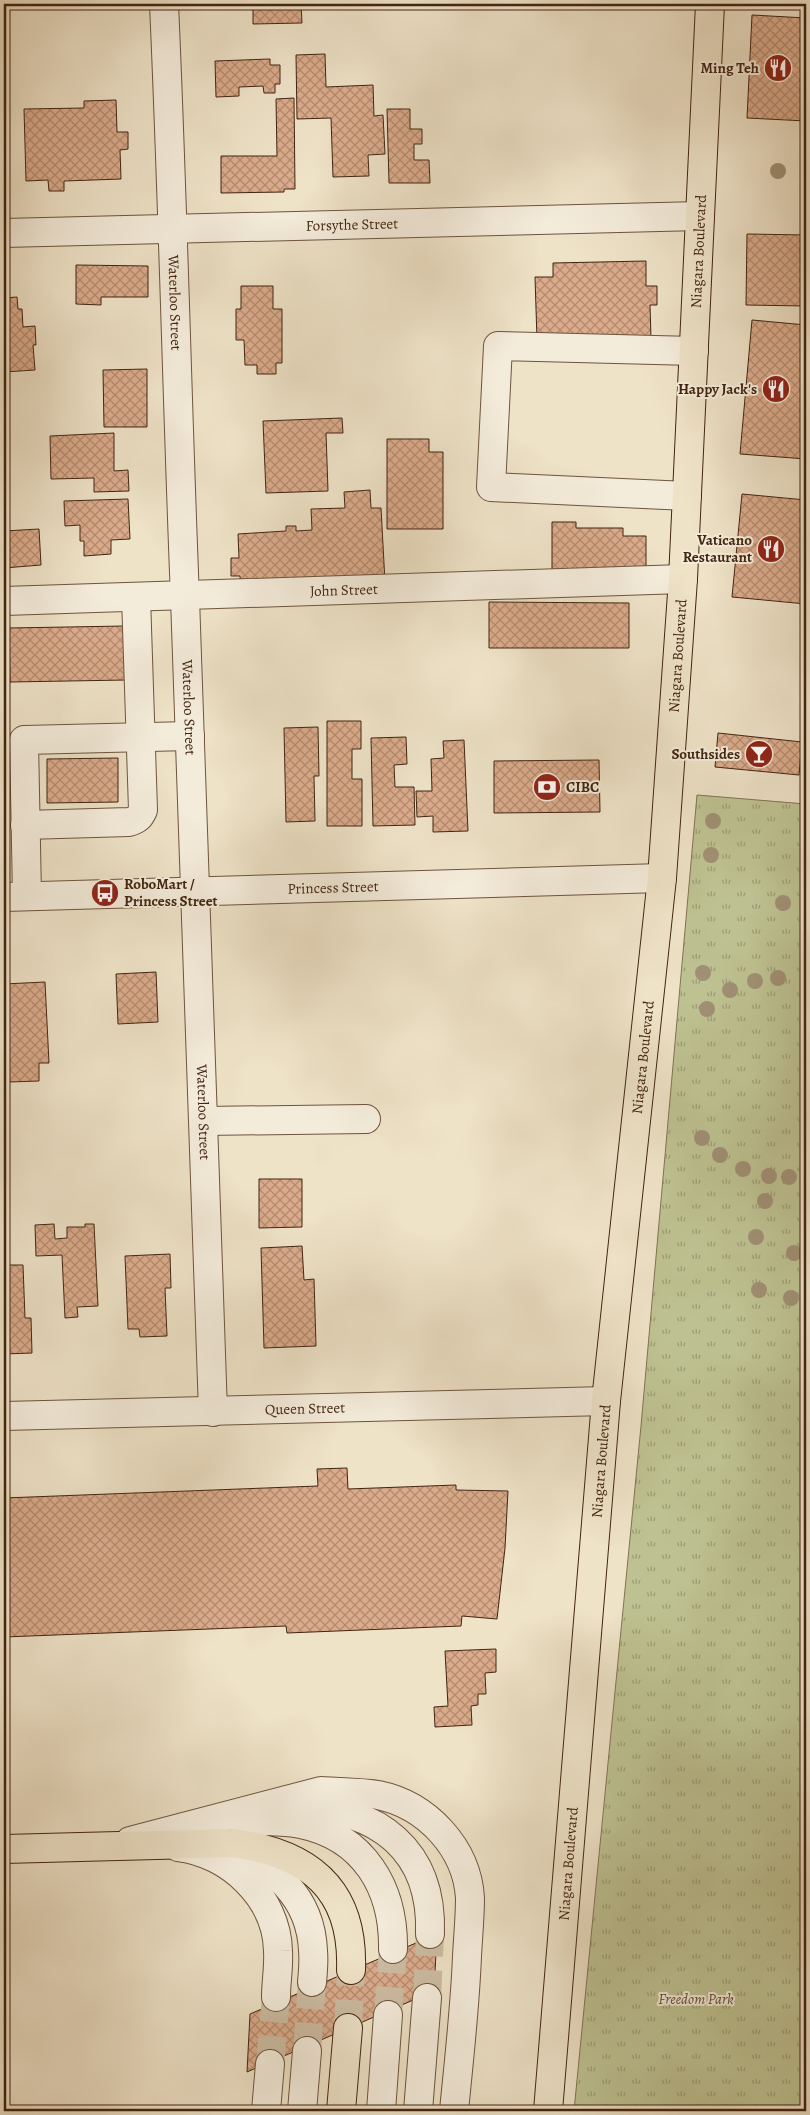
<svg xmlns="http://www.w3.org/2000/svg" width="810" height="2115" font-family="Alegreya,serif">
  <defs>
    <pattern id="park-tufts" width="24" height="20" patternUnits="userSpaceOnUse" patternTransform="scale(1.25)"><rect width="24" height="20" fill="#bec292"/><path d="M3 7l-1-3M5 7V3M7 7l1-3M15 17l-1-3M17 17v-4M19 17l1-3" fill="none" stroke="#9c9d76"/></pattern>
    <pattern id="building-cross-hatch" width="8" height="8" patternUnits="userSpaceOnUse" patternTransform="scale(1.25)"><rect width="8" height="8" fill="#dbab8b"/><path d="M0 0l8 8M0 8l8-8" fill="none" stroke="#b38b70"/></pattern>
  </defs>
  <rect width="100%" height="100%" fill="#eee2c7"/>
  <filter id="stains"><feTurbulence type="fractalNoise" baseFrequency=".004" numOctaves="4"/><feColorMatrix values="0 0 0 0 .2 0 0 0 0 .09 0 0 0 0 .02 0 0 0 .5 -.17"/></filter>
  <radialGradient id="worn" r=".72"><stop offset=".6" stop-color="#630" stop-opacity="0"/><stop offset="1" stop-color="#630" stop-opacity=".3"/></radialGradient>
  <path fill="url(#park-tufts)" stroke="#807451" d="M697 795 806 804V2111H574L641 1426Z"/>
  <path fill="url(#building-cross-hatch)" stroke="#422510" d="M253 4H301L302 23 253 24Z
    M752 15 806 18V121L747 118Z
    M325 54 326 87 373 85 374 116 383 115 385 154 368 155 369 176 333 177 331 118 297 119 296 55Z
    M270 59V65H280V84H275V93H264L263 86 239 87V96L216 97 215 61Z
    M294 98 295 189H284V192L221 193V156H277L276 99Z
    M116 100 117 132H128V149L120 150 121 179 64 181V191H49L48 180 26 181 24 109 84 108V101Z
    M387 109H410V129H422V144H414V160H429L430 183H389Z
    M747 234 806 235V306L746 305Z
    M646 261V286H657V305H650L651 338 537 340 535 277H553V263Z
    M76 265 148 266V297H101V305L76 304Z
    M241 286H273V309H282V363H276V374H257V365H245L244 340H236V309H241Z
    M17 297 18 309H22L23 327 35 326 36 345H33L35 370 4 372V298Z
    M752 320 806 325V459L740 454Z
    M147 369V427H104L103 370Z
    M342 418 343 433H326L328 491 266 493 263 421Z
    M114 433V471L128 470 129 491 94 492V478L51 479 50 436Z
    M387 439H429V452H443V529H387Z
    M370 490 371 508H381L385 582 241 590 240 576H231V558H239L238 534 286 531V526H296V531L312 530 311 509 345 508 344 492Z
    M742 494 806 500V604L732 597Z
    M128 499 130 539 111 540V554L84 556V541H80V525L65 526 64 501Z
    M552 522H576V528H623V536H646V572H552Z
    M39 529 41 565 4 568V531Z
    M489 602 629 603V648H489Z
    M125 626 126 680 10 682 9 628Z
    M327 721H361V749H352V779H362V826H327Z
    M318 727 319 776H314L315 821 286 822 284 728Z
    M718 733 802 742 799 775 715 767Z
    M406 737 407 764 394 765 395 787H414L415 825 373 826 371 738Z
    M464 740 468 831 433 832V816L417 817 416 791H432L431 759 444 758 443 741Z
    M118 758V802L47 803V759Z
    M599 760 600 812 494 813V761Z
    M156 972 158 1022 118 1024 116 974Z
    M45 982 49 1063H39V1081L9 1082 4 984Z
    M259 1179H302V1227L259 1228Z
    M54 1224 55 1239 67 1238V1227H85V1224H94L98 1306 77 1307 78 1317 65 1318 62 1255 36 1256 35 1225Z
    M302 1246 304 1280 314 1279 316 1346 264 1348 261 1248Z
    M170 1254 171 1288H165L167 1336 140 1337 139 1329H128L125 1256Z
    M4 1265H23L25 1318H31L32 1353 4 1354Z
    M347 1468 348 1489 456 1485V1490L508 1491 505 1548 497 1619 462 1616 461 1626 287 1633 286 1626 4 1637V1498L318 1486 317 1469Z
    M496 1649V1672L485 1673 486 1694H478V1705L471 1706 472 1725 435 1727 434 1707 448 1706 445 1651Z
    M437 1934 434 1991 247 2072 250 2014Z"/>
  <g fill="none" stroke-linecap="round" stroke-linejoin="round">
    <path stroke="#ccbca2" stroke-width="28" stroke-dasharray="28 14" stroke-linecap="butt" d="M427 1998 430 1934
      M388 2015 393 1949
      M307 2051 312 1982
      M270 2064 276 1997"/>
    <path stroke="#ccbca2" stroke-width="28" stroke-dasharray="28 14" stroke-linecap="butt" d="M348 2028 351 1970"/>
    <defs>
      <g id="minor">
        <path id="s1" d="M164 4C173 202 177 400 185 598 195 869 205 1140 213 1412"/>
        <path id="s2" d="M4 233 700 216"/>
        <path d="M687 496 491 487 498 346 694 351"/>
        <path id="s3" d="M4 601 683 579"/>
        <path d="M25 825 129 822C137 820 140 817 143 810L136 597"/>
        <path d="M27 896 24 740 190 736"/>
        <path id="s4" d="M4 897 662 878"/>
        <path d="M204 1121 366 1119"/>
        <path id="s5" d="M4 1416 606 1401"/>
        <path d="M298 1807C378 1808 433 1850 430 1934"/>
        <path d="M243 1821C262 1821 282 1820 301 1824 364 1837 394 1888 393 1949"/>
        <path d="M130 1841 321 1791C340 1792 359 1792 378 1795 427 1805 467 1848 470 1898 470 1917 468 1937 467 1956 465 2008 459 2059 454 2111"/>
        <path d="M178 1847C230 1853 277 1898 278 1951 279 1967 276 1982 276 1997"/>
        <path d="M226 1848C273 1864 311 1897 313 1951 314 1961 313 1972 312 1982"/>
        <path d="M266 2111 270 2064"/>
        <path d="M302 2111 307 2051"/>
        <path d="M381 2111 388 2015"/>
        <path d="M418 2111 427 1998"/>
      </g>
      <g id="major">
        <path id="s6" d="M548 2111 606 1401 662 878 683 579 710 4"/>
      </g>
      <path id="highway" d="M4 1849 233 1843C309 1853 354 1889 351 1970
        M341 2111 348 2028"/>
    </defs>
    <use href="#minor" stroke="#6d543e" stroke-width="30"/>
    <use href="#major" stroke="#422510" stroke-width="30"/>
    <use href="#highway" stroke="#422510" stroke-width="30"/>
    <use href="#minor" stroke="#f4ecdb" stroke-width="28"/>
    <use href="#major" stroke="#eee2c7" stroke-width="28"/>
    <use href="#highway" stroke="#eee2c7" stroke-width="28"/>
  </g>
  <g fill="#a09074">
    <circle cx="778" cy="171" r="8"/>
    <circle cx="713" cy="821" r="8"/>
    <circle cx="711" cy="855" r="8"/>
    <circle cx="783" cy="903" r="8"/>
    <circle cx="703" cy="973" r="8"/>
    <circle cx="778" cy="978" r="8"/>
    <circle cx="755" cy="981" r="8"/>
    <circle cx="730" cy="990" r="8"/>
    <circle cx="707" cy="1009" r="8"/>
    <circle cx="702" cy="1138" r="8"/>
    <circle cx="720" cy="1155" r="8"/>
    <circle cx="743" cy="1169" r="8"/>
    <circle cx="769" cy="1176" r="8"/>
    <circle cx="789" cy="1177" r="8"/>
    <circle cx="765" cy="1201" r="8"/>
    <circle cx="756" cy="1237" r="8"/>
    <circle cx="794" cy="1253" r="8"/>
    <circle cx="759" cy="1290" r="8"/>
    <circle cx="791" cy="1298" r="8"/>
  </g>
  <defs>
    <symbol id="restaurant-disc" viewBox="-11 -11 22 22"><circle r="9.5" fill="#8f2418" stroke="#f4ecdb"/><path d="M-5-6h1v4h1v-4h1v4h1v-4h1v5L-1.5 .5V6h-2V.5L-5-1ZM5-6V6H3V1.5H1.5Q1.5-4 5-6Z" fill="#fff"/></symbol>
    <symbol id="bar-disc" viewBox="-11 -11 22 22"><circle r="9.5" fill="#8f2418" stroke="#f4ecdb"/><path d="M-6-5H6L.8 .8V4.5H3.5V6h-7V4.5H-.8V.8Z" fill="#fff"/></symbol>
    <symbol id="bank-disc" viewBox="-11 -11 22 22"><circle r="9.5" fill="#8f2418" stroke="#f4ecdb"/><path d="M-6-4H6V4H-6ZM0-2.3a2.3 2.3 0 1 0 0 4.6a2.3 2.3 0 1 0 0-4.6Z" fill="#fff"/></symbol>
    <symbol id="bus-disc" viewBox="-11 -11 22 22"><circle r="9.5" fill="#8f2418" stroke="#f4ecdb"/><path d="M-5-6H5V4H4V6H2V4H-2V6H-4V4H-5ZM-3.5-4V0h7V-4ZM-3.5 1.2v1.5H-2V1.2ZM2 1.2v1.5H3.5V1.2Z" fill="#fff"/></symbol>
  </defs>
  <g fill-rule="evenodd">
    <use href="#restaurant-disc" x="762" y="52" width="32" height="32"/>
    <use href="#restaurant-disc" x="760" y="373" width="32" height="32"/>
    <use href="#restaurant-disc" x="755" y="533" width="32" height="32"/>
    <use href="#bar-disc" x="743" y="738" width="32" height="32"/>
    <use href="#bank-disc" x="531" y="771" width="32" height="32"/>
    <use href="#bus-disc" x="89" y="877" width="32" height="32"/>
  </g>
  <g text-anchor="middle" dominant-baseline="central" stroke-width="4" stroke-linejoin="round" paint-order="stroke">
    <g font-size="15" font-weight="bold" fill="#422510" stroke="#f4ecdb" text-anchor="end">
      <text x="759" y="68">Ming Teh</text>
      <text x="757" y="389">Happy Jack's</text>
      <text x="752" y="540">Vaticano<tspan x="752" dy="17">Restaurant</tspan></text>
      <text x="740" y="754">Southsides</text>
      <text x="566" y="787" text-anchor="start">CIBC</text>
      <text x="124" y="884" text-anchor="start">RoboMart /<tspan x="124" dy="17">Princess Street</tspan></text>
    </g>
    <g font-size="15" fill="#422510" stroke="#f4ecdb">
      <text stroke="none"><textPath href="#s2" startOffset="348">Forsythe Street</textPath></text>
      <text stroke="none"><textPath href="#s6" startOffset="1866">Niagara Boulevard</textPath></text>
      <text stroke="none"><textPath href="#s1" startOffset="299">Waterloo Street</textPath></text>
      <text stroke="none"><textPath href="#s3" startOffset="340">John Street</textPath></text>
      <text stroke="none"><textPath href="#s6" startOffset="1461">Niagara Boulevard</textPath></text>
      <text stroke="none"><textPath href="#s1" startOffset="704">Waterloo Street</textPath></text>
      <text stroke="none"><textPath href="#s4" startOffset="329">Princess Street</textPath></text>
      <text stroke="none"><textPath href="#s6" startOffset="1058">Niagara Boulevard</textPath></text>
      <text stroke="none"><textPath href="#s1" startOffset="1109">Waterloo Street</textPath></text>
      <text stroke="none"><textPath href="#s5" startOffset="301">Queen Street</textPath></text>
      <text stroke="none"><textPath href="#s6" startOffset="652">Niagara Boulevard</textPath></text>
      <text stroke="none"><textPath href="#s6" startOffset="248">Niagara Boulevard</textPath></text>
    </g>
    <g font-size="15" font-style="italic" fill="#614c30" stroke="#f4ecdb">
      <text x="696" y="1999">Freedom Park</text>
    </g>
  </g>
  <rect width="810" height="2115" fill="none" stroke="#eee2c7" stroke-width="20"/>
  <rect x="5" y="5" width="800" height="2105" fill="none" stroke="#422510" stroke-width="2.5"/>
  <rect x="10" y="10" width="790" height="2095" fill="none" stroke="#422510"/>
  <rect width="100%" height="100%" filter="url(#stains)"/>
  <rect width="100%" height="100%" fill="url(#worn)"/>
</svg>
